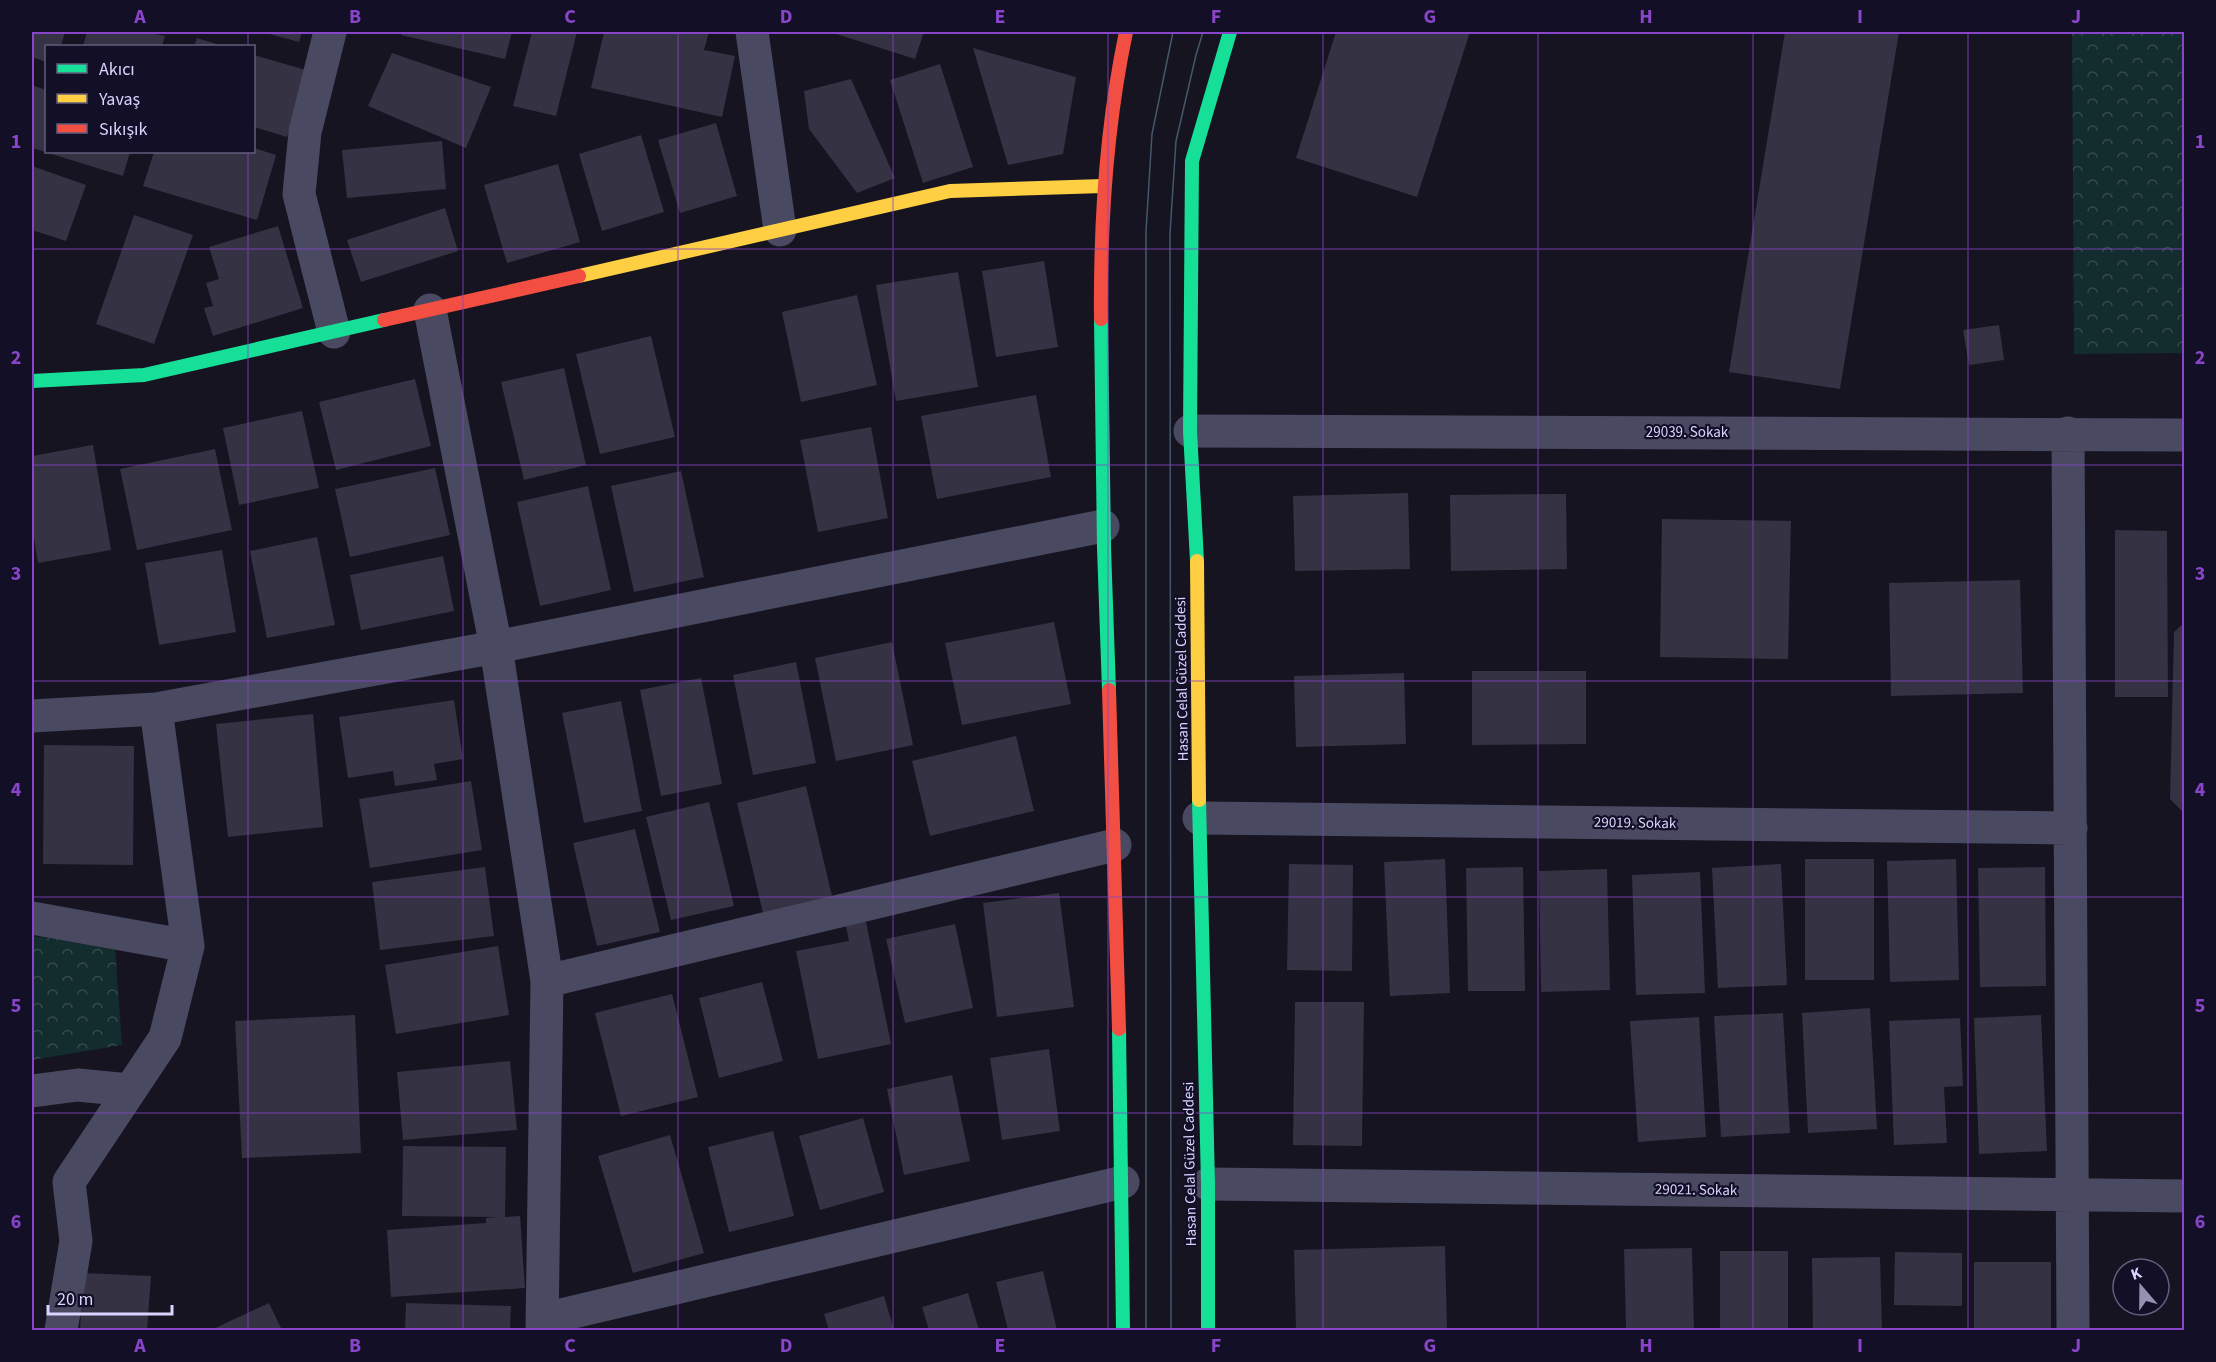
<svg xmlns="http://www.w3.org/2000/svg" width="2216" height="1362" font-family="'Source Sans 3',sans-serif">
  <defs>
    <pattern id="forest-crowns" width="20" height="18" patternUnits="userSpaceOnUse" patternTransform="scale(1.5)"><rect width="20" height="18" fill="#132c2d"/><path d="M2 6a3 3 0 1 1 6 0M12 15a3 3 0 1 1 6 0" fill="none" stroke="#354a4c"/></pattern>
  </defs>
  <rect width="100%" height="100%" fill="#161421"/>
  <path fill="url(#forest-crowns)" d="M2072 32H2184V353L2074 354Z
    M32 936 115 947 122 1045 32 1060Z"/>
  <path fill="#343243" d="M32 32H65L61 46H46V62L32 57Z
    M87 32H145L165 36 162 46H83Z
    M262 32H302L299 42Z
    M402 32H512L505 59 401 35Z
    M532 32H577L556 116 513 106Z
    M604 32H709L704 50 735 56 722 117 591 88Z
    M830 32H924L915 59Z
    M1336 32H1470L1417 197 1296 158Z
    M1785 32H1899L1840 389 1729 372Z
    M197 38 223 46H194Z
    M973 48 1076 77 1063 154 1008 165Z
    M392 53 491 87 466 148 368 106Z
    M254 55 306 70 287 137 254 127Z
    M940 64 973 167 923 183 890 80Z
    M851 79 895 178 857 193 809 129 804 91Z
    M32 85 46 90V152H130L123 176 32 148Z
    M716 123 737 196 680 213 658 140Z
    M641 135 664 212 602 231 579 154Z
    M442 141 446 189 347 198 342 150Z
    M254 148 276 155 257 220 143 186 154 152H254Z
    M558 164 580 242 507 263 484 185Z
    M32 166 86 185 66 241 32 230Z
    M445 208 458 251 361 282 347 240Z
    M134 215 193 235 154 344 96 324Z
    M278 226 303 308 213 336 204 308 213 306 206 283 219 279 209 247Z
    M1044 261 1058 347 996 357 982 271Z
    M958 272 978 387 896 401 876 285Z
    M857 295 877 385 801 402 782 312Z
    M1999 325 2004 360 1969 365 1963 330Z
    M651 336 675 437 600 454 576 354Z
    M564 368 586 465 524 480 501 382Z
    M415 379 431 446 336 470 319 402Z
    M1036 395 1051 477 937 499 921 416Z
    M302 411 319 488 239 505 223 428Z
    M871 427 888 518 818 532 800 440Z
    M93 445 111 550 38 563 32 526V456Z
    M215 449 232 530 137 550 120 469Z
    M435 468 450 535 350 557 335 489Z
    M681 471 704 577 634 592 611 486Z
    M588 486 611 590 540 606 517 502Z
    M1408 493 1410 569 1295 571 1293 496Z
    M1566 494 1567 569 1451 571 1450 495Z
    M1662 519 1791 521 1788 659 1660 657Z
    M2115 530 2167 531 2168 697H2115Z
    M317 537 335 625 267 638 250 551Z
    M222 550 236 632 159 645 145 563Z
    M443 556 454 611 361 630 350 575Z
    M2020 580 2023 693 1891 696 1889 583Z
    M1054 622 1071 704 962 725 945 643Z
    M2184 623V813L2170 799 2174 632Z
    M892 642 913 745 836 761 815 658Z
    M796 662 816 763 753 775 733 675Z
    M1472 671H1586V744L1472 745Z
    M1404 673 1406 744 1296 747 1294 676Z
    M701 678 722 784 661 796 640 690Z
    M454 700 463 759 434 764 437 780 395 786 393 771 348 778 339 717Z
    M621 701 642 811 584 823 562 713Z
    M313 714 323 827 228 837 216 724Z
    M1016 736 1034 811 930 836 912 761Z
    M44 745 134 746 133 865 43 864Z
    M471 781 482 850 370 868 359 799Z
    M806 786 832 896 763 913 737 803Z
    M709 802 734 906 671 920 646 817Z
    M635 829 660 932 597 946 573 843Z
    M1445 859 1450 993 1390 996 1384 862Z
    M1805 859H1874V980H1805Z
    M1956 859 1959 980 1890 982 1887 861Z
    M1289 864 1353 865 1352 971 1287 970Z
    M1781 864 1787 985 1718 988 1712 868Z
    M485 867 494 936 380 950 372 882Z
    M1523 867 1525 991H1468L1466 868Z
    M2045 867 2046 986 1980 987 1978 868Z
    M1607 869 1610 990 1541 992 1539 871Z
    M1700 872 1705 993 1636 995 1632 875Z
    M1059 893 1074 1007 997 1017 983 903Z
    M865 917 891 1044 818 1059 796 951 849 941 845 922Z
    M955 924 973 1008 905 1023 886 939Z
    M498 946 509 1015 396 1034 385 965Z
    M762 982 783 1061 719 1078 699 998Z
    M672 994 698 1097 621 1116 595 1013Z
    M1295 1002H1364L1362 1146 1293 1145Z
    M1870 1008 1877 1129 1808 1133 1802 1013Z
    M1783 1013 1790 1133 1721 1137 1714 1016Z
    M355 1015 361 1153 242 1158 235 1021Z
    M2041 1015 2047 1151 1979 1154 1974 1018Z
    M1699 1017 1706 1137 1638 1142 1630 1021Z
    M1960 1018 1963 1086 1944 1087 1947 1143 1894 1145 1889 1021Z
    M1049 1049 1060 1131 1002 1140 990 1058Z
    M510 1061 517 1130 403 1140 397 1072Z
    M952 1075 970 1161 904 1175 887 1089Z
    M863 1118 884 1192 820 1210 799 1136Z
    M773 1131 794 1216 729 1232 708 1147Z
    M670 1135 704 1253 633 1273 598 1156Z
    M403 1146 506 1147 505 1217 520 1216 525 1288 391 1297 387 1230 486 1223V1218L499 1217 402 1216Z
    M1445 1246 1447 1330H1296L1294 1250Z
    M1692 1248 1694 1330H1626L1624 1249Z
    M1720 1251H1788V1330H1720Z
    M1895 1252 1962 1253V1306L1894 1305Z
    M1880 1257 1882 1330H1813L1812 1258Z
    M1974 1262H2051V1330H1974Z
    M1043 1271 1057 1330H1008L996 1282Z
    M83 1273 151 1276 147 1330H80Z
    M968 1293 979 1330H929L922 1307Z
    M884 1296 894 1330H829L824 1314Z
    M269 1303 282 1330H211Z
    M406 1303 511 1306 510 1330H405Z"/>
  <g fill="none" stroke-linecap="round" stroke-linejoin="round">
    <path stroke="#4a4962" stroke-width="33" d="M330 32 305 132 299 194 334 332
      M752 32 780 230
      M430 310 496 647 547 981 542 1330
      M1190 431 2184 435
      M2068 433 2073 1330
      M32 716 156 709 496 647 1103 526
      M1199 818 2071 828
      M32 918 188 946
      M547 981 1115 845
      M32 1091 78 1085 129 1090
      M1208 1184 2184 1196
      M544 1319 1123 1182
      M61 1330 76 1241 69 1182 165 1038 188 946 156 709"/>
    <path stroke="#16e098" stroke-width="14" d="M1101 319 1104 548 1109 690
      M32 381 144 375 384 320
      M1197 561 1190 431 1192 161 1230 32
      M1199 800 1208 1184V1330
      M1119 1029 1123 1330"/>
    <path stroke="#ffcf43" stroke-width="14" d="M579 276 950 191 1103 186
      M1197 561 1199 800"/>
    <path stroke="#f24e42" stroke-width="14" d="M1101 319C1100 222 1106 127 1126 32
      M384 320 579 276
      M1109 690 1119 1029"/>
    <path stroke="#43596b" stroke-width="1.5" d="M1146 1330V231L1152 134 1173 32
      M1171 1330 1170 233 1176 141 1196 55 1203 32"/>
  </g>
  <path fill="none" stroke="#8945c9" stroke-width="1.5" stroke-opacity="0.55" d="M248 32V46M463 32V1330M678 32V1330M893 32V1330M1108 32V1330M1323 32V1330M1538 32V1330M1753 32V1330M1968 32V1330M248 152V1330M32 249H2184M32 465H2184M32 681H2184M32 897H2184M32 1113H2184"/>
  <g text-anchor="middle" dominant-baseline="central" stroke-width="4.5" stroke-linejoin="round" paint-order="stroke">
    <g font-size="15" fill="#d9d4ff" stroke="#130f26">
      <text x="1687" y="432">29039. Sokak</text>
      <text transform="translate(1182 679) rotate(-91)">Hasan Celal Güzel Caddesi</text>
      <text transform="translate(1635 823) rotate(1)">29019. Sokak</text>
      <text transform="translate(1190 1164) rotate(-91)">Hasan Celal Güzel Caddesi</text>
      <text transform="translate(1696 1190) rotate(1)">29021. Sokak</text>
    </g>
  </g>
  <rect width="2216" height="1362" fill="none" stroke="#130f26" stroke-width="66"/>
  <rect x="45" y="45" width="210" height="108" fill="#130f26" stroke="#625e7d" stroke-width="1.5"/>
  <rect x="57" y="64" width="30" height="9" fill="#16e098" stroke="#625e7d" stroke-width="1.5"/>
  <text x="99" y="75" font-size="18" fill="#d9d4ff">Akıcı</text>
  <rect x="57" y="94" width="30" height="9" fill="#ffcf43" stroke="#625e7d" stroke-width="1.5"/>
  <text x="99" y="105" font-size="18" fill="#d9d4ff">Yavaş</text>
  <rect x="57" y="124" width="30" height="9" fill="#f24e42" stroke="#625e7d" stroke-width="1.5"/>
  <text x="99" y="135" font-size="18" fill="#d9d4ff">Sıkışık</text>
  <g transform="translate(2141 1287) rotate(340)"><circle r="28" fill="#130f26" stroke="#625e7d" stroke-width="1.5"/>
  <path d="M0-4.5L10 22L0 15L-10 22Z" fill="#9591b1"/>
  <text y="-9" font-size="16" font-weight="bold" text-anchor="middle" fill="#d9d4ff">K</text>
  </g>
  <path d="M48 1305v9h124v-9" fill="none" stroke="#d9d4ff" stroke-width="3"/>
  <text x="57" y="1305" font-size="18" fill="#d9d4ff" stroke="#130f26" stroke-width="4.5" paint-order="stroke">20 m</text>
  <rect x="33" y="33" width="2150" height="1296" fill="none" stroke="#8945c9" stroke-width="2"/>
  <g font-size="20" text-anchor="middle" font-weight="bold" fill="#8945c9">
    <text x="140" y="23">A</text>
    <text x="355" y="23">B</text>
    <text x="570" y="23">C</text>
    <text x="786" y="23">D</text>
    <text x="1000" y="23">E</text>
    <text x="1216" y="23">F</text>
    <text x="1430" y="23">G</text>
    <text x="1646" y="23">H</text>
    <text x="1860" y="23">I</text>
    <text x="2076" y="23">J</text>
    <text x="16" y="148">1</text>
    <text x="2200" y="148">1</text>
    <text x="16" y="364">2</text>
    <text x="2200" y="364">2</text>
    <text x="16" y="580">3</text>
    <text x="2200" y="580">3</text>
    <text x="16" y="796">4</text>
    <text x="2200" y="796">4</text>
    <text x="16" y="1012">5</text>
    <text x="2200" y="1012">5</text>
    <text x="16" y="1228">6</text>
    <text x="2200" y="1228">6</text>
    <text x="140" y="1352">A</text>
    <text x="355" y="1352">B</text>
    <text x="570" y="1352">C</text>
    <text x="786" y="1352">D</text>
    <text x="1000" y="1352">E</text>
    <text x="1216" y="1352">F</text>
    <text x="1430" y="1352">G</text>
    <text x="1646" y="1352">H</text>
    <text x="1860" y="1352">I</text>
    <text x="2076" y="1352">J</text>
  </g>
</svg>
